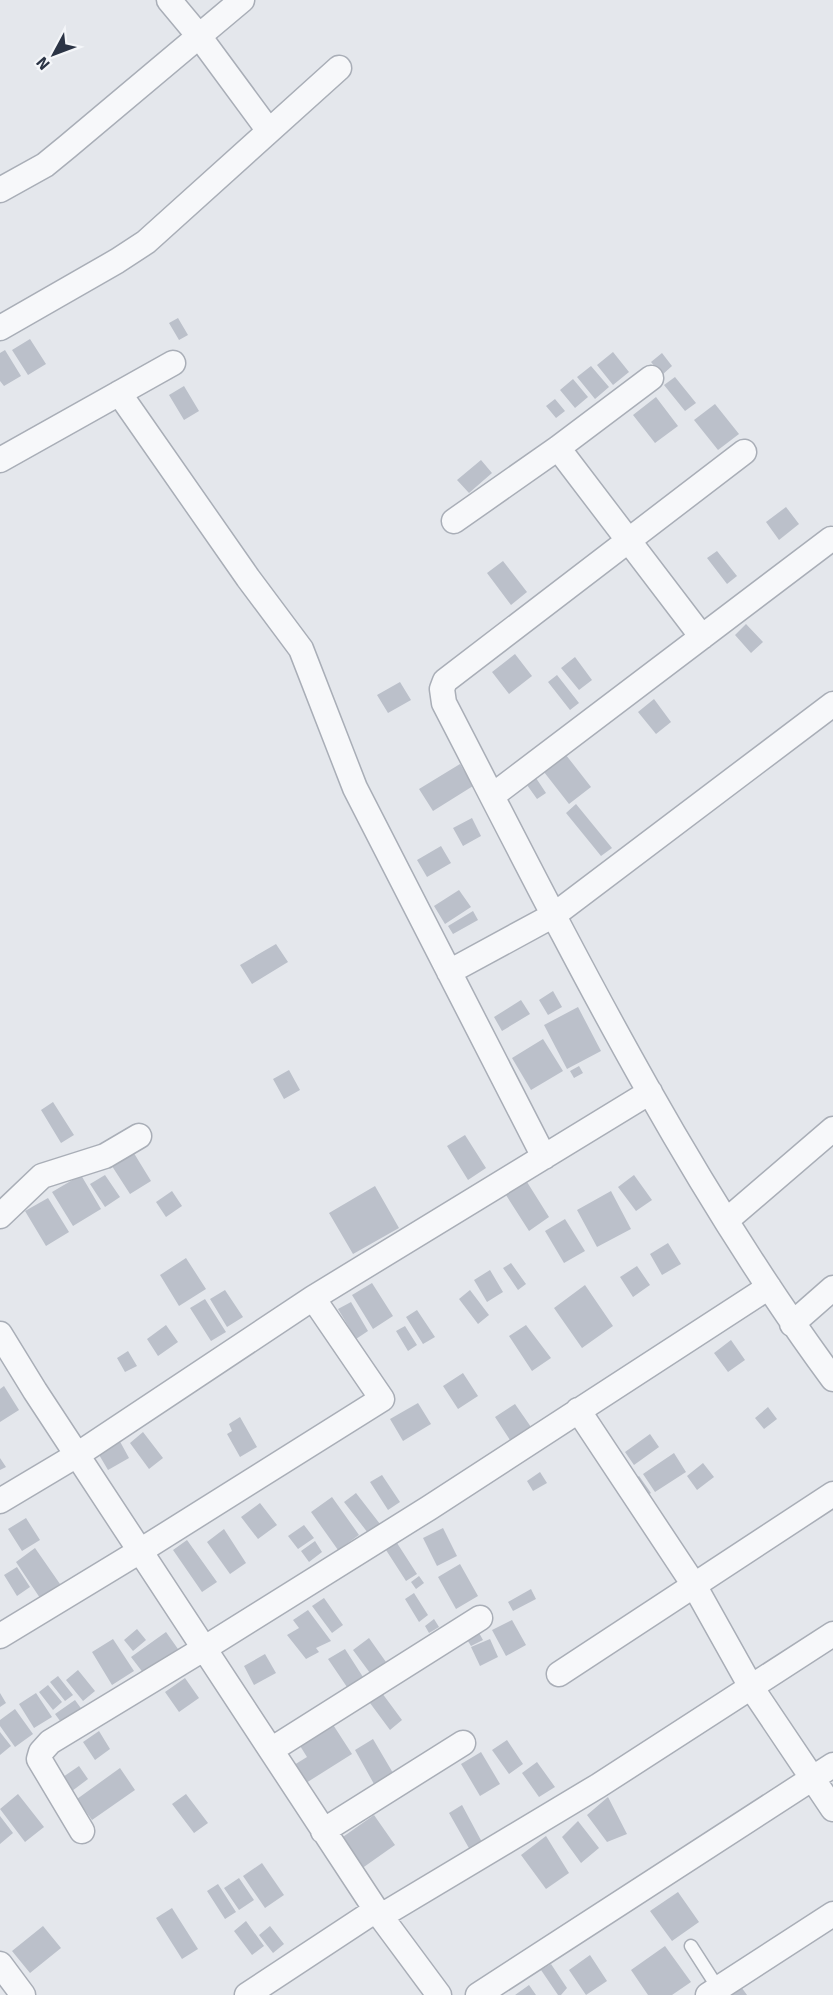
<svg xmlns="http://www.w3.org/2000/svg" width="833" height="1995" font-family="Signika,sans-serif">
  <rect width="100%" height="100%" fill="#e4e7ec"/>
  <path fill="#bbc0ca" d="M178 318 188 335 179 340 169 323Z
    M30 339 46 364 28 375 12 350Z
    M5 350 21 376 4 386 0 381V353Z
    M613 352 629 372 613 385 597 365Z
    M662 353 672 366 662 375 651 362Z
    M591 366 609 387 595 399 577 377Z
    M675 377 696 403 685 411 664 385Z
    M573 379 588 397 575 408 560 390Z
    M184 386 199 411 184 420 169 395Z
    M656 397 678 426 655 443 633 415Z
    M555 399 565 411 556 418 546 406Z
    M715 404 739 434 718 450 694 420Z
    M481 460 492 473 469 493 457 480Z
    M786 507 799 524 779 540 766 522Z
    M717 551 737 576 727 584 707 558Z
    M503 561 527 592 511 605 487 573Z
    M746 624 763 642 751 653 735 635Z
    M515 654 532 676 509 694 492 672Z
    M575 657 592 680 579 690 561 668Z
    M557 675 579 703 570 710 548 682Z
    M400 682 411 700 388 713 377 695Z
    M654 699 671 722 656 734 638 712Z
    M566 755 591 787 569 804 544 772Z
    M460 764 473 786 433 811 419 789Z
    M536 778 546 793 537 799 527 785Z
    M576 804 612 848 601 856 566 813Z
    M472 818 481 836 463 846 453 828Z
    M441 846 451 863 427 877 417 860Z
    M459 890 471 907 445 924 434 906Z
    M473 911 478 920 453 934 448 926Z
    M276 944 288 962 252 984 240 965Z
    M553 991 562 1007 548 1015 539 1000Z
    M521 1000 530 1014 502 1031 494 1017Z
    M578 1007 601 1051 567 1069 544 1025Z
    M543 1039 563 1071 531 1090 512 1058Z
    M579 1066 583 1073 574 1078 570 1071Z
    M289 1070 300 1090 284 1099 273 1079Z
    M53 1102 74 1135 61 1143 41 1110Z
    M465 1135 486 1168 468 1180 447 1146Z
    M132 1150 151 1181 130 1194 110 1163Z
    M81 1175 101 1209 73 1226 52 1192Z
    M105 1175 120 1197 105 1207 90 1184Z
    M634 1175 652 1200 636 1211 618 1187Z
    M527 1182 549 1217 529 1231 506 1195Z
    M375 1186 399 1228 353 1254 329 1213Z
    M172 1191 182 1206 166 1217 156 1202Z
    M611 1191 631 1229 597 1247 577 1210Z
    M48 1198 69 1232 46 1246 25 1211Z
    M565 1219 585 1251 564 1263 545 1231Z
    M668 1243 681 1264 662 1275 650 1254Z
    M186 1258 206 1289 179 1306 160 1275Z
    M511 1263 526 1284 518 1290 503 1268Z
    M637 1266 650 1285 633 1297 620 1277Z
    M490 1270 503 1292 487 1302 474 1280Z
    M372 1283 393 1316 373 1329 352 1295Z
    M585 1285 613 1326 582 1348 554 1308Z
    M225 1290 243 1317 227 1327 210 1299Z
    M470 1290 489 1315 478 1324 459 1299Z
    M205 1299 226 1332 211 1341 190 1308Z
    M351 1302 368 1331 356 1339 338 1309Z
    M417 1310 435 1337 423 1344 406 1317Z
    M166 1325 178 1342 158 1356 147 1339Z
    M526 1325 551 1358 532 1371 509 1336Z
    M405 1326 417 1345 408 1351 396 1331Z
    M731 1340 745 1360 728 1372 714 1353Z
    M128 1351 137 1366 125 1372 117 1358Z
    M463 1373 478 1396 458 1409 443 1386Z
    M4 1386 19 1410 0 1422V1389Z
    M418 1403 431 1424 403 1441 390 1419Z
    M515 1404 531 1427 510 1440 495 1417Z
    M768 1407 777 1419 764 1429 755 1418Z
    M240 1417 257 1447 240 1457 227 1434 232 1431 229 1424Z
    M143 1432 163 1458 149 1469 130 1443Z
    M650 1434 659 1447 634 1465 625 1452Z
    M117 1436 129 1458 108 1470 95 1448Z
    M674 1453 686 1472 655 1492 643 1474Z
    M0 1458 6 1467 0 1470Z
    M703 1463 714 1477 697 1490 687 1476Z
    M540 1472 547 1483 533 1491 527 1481Z
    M382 1475 400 1502 388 1510 370 1482Z
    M639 1476 651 1493 643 1498 632 1481Z
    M356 1493 380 1524 368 1533 344 1502Z
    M332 1497 359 1535 338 1550 311 1512Z
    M260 1503 277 1525 258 1539 241 1517Z
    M26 1518 40 1540 22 1551 8 1529Z
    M304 1525 314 1538 298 1549 288 1536Z
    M443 1528 457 1556 437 1566 423 1538Z
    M224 1529 246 1563 230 1574 207 1542Z
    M187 1540 217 1582 202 1592 173 1550Z
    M315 1541 322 1552 309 1562 301 1551Z
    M397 1543 417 1574 406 1581 386 1550Z
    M35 1548 60 1584 40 1598 16 1562Z
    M460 1564 478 1596 456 1609 438 1577Z
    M17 1567 30 1587 17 1596 4 1575Z
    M419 1576 424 1583 416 1589 411 1582Z
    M531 1589 536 1599 513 1611 508 1602Z
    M414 1593 428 1615 419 1622 405 1599Z
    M324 1598 343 1625 332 1633 312 1606Z
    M308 1610 331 1641 316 1648 319 1652 306 1659 287 1635 299 1628 293 1620Z
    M434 1619 439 1627 429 1633 425 1626Z
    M512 1620 526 1645 506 1656 492 1630Z
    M137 1629 146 1640 133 1651 124 1640Z
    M478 1631 483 1640 471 1646 466 1638Z
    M166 1632 178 1649 144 1674 131 1657Z
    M369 1638 386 1662 370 1673 353 1650Z
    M113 1639 134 1671 112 1685 92 1652Z
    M490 1639 498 1657 480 1666 471 1647Z
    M345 1649 363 1677 347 1687 328 1659Z
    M265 1654 276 1673 254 1685 244 1666Z
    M78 1670 95 1691 83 1701 66 1680Z
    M58 1676 73 1695 65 1701 50 1682Z
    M185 1678 199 1698 179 1712 165 1692Z
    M48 1685 62 1702 53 1710 39 1692Z
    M0 1693 6 1703 0 1707Z
    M36 1693 52 1717 34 1728 19 1704Z
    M382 1693 402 1720 390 1730 370 1703Z
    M75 1700 83 1711 63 1725 55 1714Z
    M15 1709 33 1734 15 1747 0 1726V1720Z
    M330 1720 352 1754 306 1783 294 1765 307 1757 297 1741Z
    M99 1731 110 1749 95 1760 83 1742Z
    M0 1732 11 1746 0 1755Z
    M373 1739 393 1773 374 1784 355 1750Z
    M507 1740 523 1764 509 1774 492 1750Z
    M481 1752 500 1784 480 1796 461 1764Z
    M537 1762 555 1787 539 1797 522 1773Z
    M79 1766 88 1779 72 1791 63 1777Z
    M120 1768 135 1790 92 1820 77 1799Z
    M18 1794 44 1827 25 1842 0 1809Z
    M186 1794 208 1823 194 1833 172 1804Z
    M608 1797 627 1834 607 1842 587 1815Z
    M462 1805 483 1844 470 1850 449 1813Z
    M374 1815 395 1845 361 1869 340 1839Z
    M0 1816 13 1833 0 1844Z
    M578 1821 599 1848 581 1863 562 1837Z
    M546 1836 569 1873 546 1889 521 1855Z
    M262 1863 284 1895 265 1908 243 1876Z
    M239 1878 254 1900 239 1910 224 1888Z
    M218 1884 236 1912 225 1919 207 1891Z
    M678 1892 699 1922 672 1941 650 1911Z
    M172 1908 198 1949 182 1959 156 1918Z
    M246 1921 264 1946 252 1955 234 1931Z
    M43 1926 61 1948 30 1973 12 1951Z
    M270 1926 284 1944 273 1953 259 1935Z
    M665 1946 691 1982 672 1995H648L631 1970Z
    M590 1955 607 1981 586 1995 569 1970Z
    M551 1964 567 1988 561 1995H558L541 1970Z
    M739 1984 747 1995H726Z
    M529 1985 536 1995H515Z"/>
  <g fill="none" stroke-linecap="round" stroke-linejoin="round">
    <defs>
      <path id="service" d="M691 1946 718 1988"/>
      <path id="minor" d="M169 0 199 36 269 131
        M0 190 45 165 67 147 242 0
        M0 328 117 261 146 242 339 68
        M119 393 248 578 301 649 355 788 544 1157
        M558 448 702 637
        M744 452 445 681 442 689 444 703C563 933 679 1170 833 1379
        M0 460 173 363
        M454 521 558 448 651 378
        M492 796 831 539
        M449 972 554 915 833 704
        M0 1216 42 1176 105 1156 139 1136
        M727 1220 833 1129
        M313 1298 650 1092
        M792 1324 833 1288
        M0 1334 35 1391 376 1910 439 1995
        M578 1410 694 1585 751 1687 833 1809
        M0 1501 77 1455 313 1298 382 1399 140 1551 0 1636
        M559 1674 833 1494
        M271 1750 480 1618
        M82 1831 39 1759 41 1752 50 1742 205 1648 429 1508 769 1287
        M323 1831 463 1743
        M381 1916 598 1786 833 1634
        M0 1964 23 1995
        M247 1995 376 1910
        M478 1995 833 1765
        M708 1995 833 1914"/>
    </defs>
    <use href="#service" stroke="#a9aeb7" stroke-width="15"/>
    <use href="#minor" stroke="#a9aeb7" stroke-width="27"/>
    <use href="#service" stroke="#f7f8fa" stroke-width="12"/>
    <use href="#minor" stroke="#f7f8fa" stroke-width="24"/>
  </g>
  <g transform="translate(54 54) rotate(229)" stroke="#f4f6f9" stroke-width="4.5" paint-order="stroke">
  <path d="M0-4.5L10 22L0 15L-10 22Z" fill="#2b3445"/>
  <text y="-9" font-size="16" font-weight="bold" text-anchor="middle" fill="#2b3445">N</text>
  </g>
</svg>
